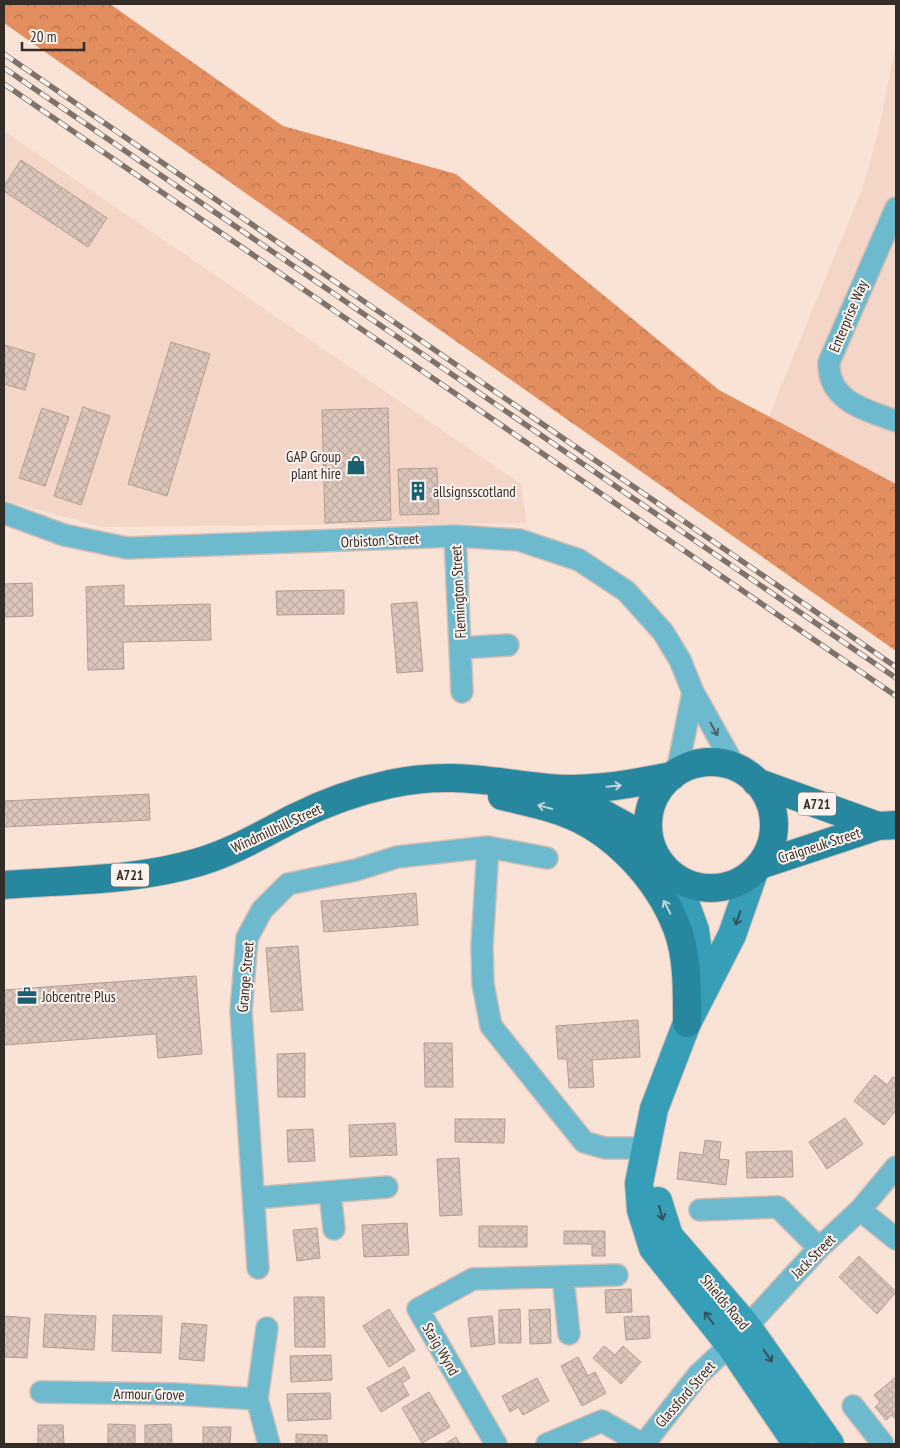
<svg xmlns="http://www.w3.org/2000/svg" width="900" height="1448" font-family="'PT Sans Narrow',sans-serif">
  <defs>
    <pattern id="forest-crowns" width="20" height="18" patternUnits="userSpaceOnUse" patternTransform="scale(1.25)"><rect width="20" height="18" fill="#e38e5e"/><path d="M2 6a3 3 0 1 1 6 0M12 15a3 3 0 1 1 6 0" fill="none" stroke="#b9744e"/></pattern>
    <pattern id="building-cross-hatch" width="8" height="8" patternUnits="userSpaceOnUse" patternTransform="scale(1.25)"><rect width="8" height="8" fill="#dcc6bb"/><path d="M0 0l8 8M0 8l8-8" fill="none" stroke="#bdaaa1"/></pattern>
  </defs>
  <rect width="100%" height="100%" fill="#f9e3d7"/>
  <path fill="#f3d6c7" d="M896 43V484L769 416 862 189 877 138Z
    M4 131 521 484 527 523 101 527 4 500Z"/>
  <path fill="url(#forest-crowns)" d="M4 4H110L283 126 456 174 719 390 896 484V651L4 23Z"/>
  <path fill="url(#building-cross-hatch)" stroke="#b29d93" d="M21 160 107 218 88 247 4 191V186Z
    M171 342 210 354 167 496 128 484Z
    M4 345 35 354 25 390 4 384Z
    M83 407 110 416 81 505 54 496Z
    M42 408 69 417 45 486 19 478Z
    M388 408 391 520 325 523 322 410Z
    M437 468 439 514 400 515 398 469Z
    M32 583 33 616 4 617V584Z
    M124 585V606L210 604 211 640 123 642 124 669 88 670 86 587Z
    M344 590V614L277 615 276 591Z
    M417 602 423 671 397 673 391 604Z
    M149 794 150 820 4 827V801Z
    M416 893 418 925 324 932 321 901Z
    M298 946 303 1010 271 1012 266 948Z
    M196 976 202 1054 158 1058 156 1034 4 1045V990Z
    M638 1020 640 1057 592 1060 594 1087 569 1088 567 1059H558L556 1026Z
    M424 1043H452L453 1087H425Z
    M305 1053V1097H278L277 1054Z
    M875 1075 887 1085 893 1077 896 1079V1110L884 1125 854 1101Z
    M845 1118 863 1144 827 1169 809 1142Z
    M455 1119H505L504 1143 455 1142Z
    M395 1123 397 1155 350 1157 349 1125Z
    M313 1129 315 1161 288 1162 287 1130Z
    M705 1140 721 1142 719 1159 729 1160 726 1185 677 1179 680 1152 703 1155Z
    M792 1151 793 1177 747 1178 746 1152Z
    M459 1158 462 1215 440 1216 437 1159Z
    M407 1223 409 1255 364 1257 362 1225Z
    M479 1226H527V1247H479Z
    M317 1228 320 1258 297 1261 293 1230Z
    M564 1231H605V1256H592V1244H564Z
    M859 1256 896 1292 877 1314 839 1277Z
    M631 1289 632 1312 606 1313 605 1290Z
    M294 1297H324L325 1347H295Z
    M389 1309 415 1350 389 1367 363 1326Z
    M520 1309 521 1343H499V1310Z
    M550 1309 551 1343 530 1344 529 1310Z
    M45 1314 96 1316 94 1350 43 1347Z
    M113 1315 162 1316 161 1353 112 1351Z
    M4 1316 30 1318 27 1358 4 1357Z
    M492 1316 495 1344 471 1347 468 1318Z
    M649 1316 650 1338 626 1340 624 1317Z
    M182 1323 207 1325 204 1361 179 1359Z
    M604 1346 615 1355 623 1346 641 1362 621 1384 593 1358Z
    M331 1355 332 1380 291 1382 290 1356Z
    M578 1357 588 1376 595 1372 606 1393 582 1406 561 1366Z
    M404 1367 410 1378 402 1383 409 1395 381 1412 367 1388Z
    M896 1377V1420L892 1415 886 1420 875 1407 880 1402 874 1395Z
    M537 1378 549 1401 523 1415 518 1407 510 1412 502 1396Z
    M429 1392 450 1427 422 1443 402 1408Z
    M330 1393 331 1419 288 1421 287 1394Z
    M108 1424 135 1425V1444H108Z
    M171 1424 172 1444H145V1425Z
    M38 1425H63L64 1444H38Z
    M203 1427H231L230 1444H203Z
    M296 1434 327 1435V1444H296Z
    M456 1437 460 1444H445Z"/>
  <g fill="none" stroke-linecap="round" stroke-linejoin="round">
    <defs>
      <path id="street" d="M896 208 829 362C827 401 866 410 896 421
        M4 513 64 535 127 548 455 536 519 540 579 560 626 591 663 632 680 660 693 692 735 767
        M455 536 462 692
        M461 648 508 645
        M677 772 693 692
        M488 847 482 946 483 984 491 1026 584 1142 605 1148H647
        M330 1192 334 1229
        M254 1198 387 1187
        M700 1210 778 1207 819 1248
        M860 1210 896 1239
        M258 1268 241 1011 247 938 262 910 288 884 356 870 397 857 488 847 547 858
        M563 1277 569 1334
        M41 1392 176 1394 257 1399 269 1444
        M257 1399 267 1328
        M853 1406 883 1444
        M496 1444 418 1309 473 1279 617 1275
        M547 1444 602 1421 642 1444
        M644 1444 698 1375 730 1345 819 1248 860 1210 896 1167"/>
      <path id="secondary" d="M754 872 732 935 687 1023 654 1109 639 1183 641 1210 653 1248 730 1345 797 1444
        M676 878 695 930 703 988
        M658 1201 669 1236 746 1325 830 1444"/>
      <path id="primary" d="M648 825a63 63 0 1 1 126 0a63 63 0 1 1-126 0Z
        M756 782 878 826
        M502 796C522 801 545 805 565 813 614 831 658 879 677 928 688 957 687 992 687 1023
        M589 806 649 839
        M760 865 878 826 896 825
        M4 885C68 880 136 881 199 862 233 852 263 834 294 818 324 803 358 791 390 784 450 771 490 782 548 788 589 792 631 784 672 776"/>
    </defs>
    <use href="#street" stroke="#d2beb4" stroke-width="24"/>
    <use href="#secondary" stroke="#d2beb4" stroke-width="30"/>
    <use href="#primary" stroke="#d2beb4" stroke-width="30"/>
    <use href="#street" stroke="#6db9ce" stroke-width="21"/>
    <use href="#secondary" stroke="#379eb7" stroke-width="28"/>
    <use href="#primary" stroke="#26879e" stroke-width="28"/>
    <defs>
      <path id="rail" d="M4 54 896 667
        M4 68 896 678
        M4 84 896 696"/>
    </defs>
    <use href="#rail" stroke="#7f726a" stroke-width="5.5"/>
    <use href="#rail" stroke="#fcf3ef" stroke-width="4" stroke-dasharray="11" stroke-linecap="butt"/>
  </g>
  <defs><path id="oneway-shaft" d="M-6 0H5M1.5-3L5.5 0L1.5 3" fill="none" stroke-width="1.6" stroke-linecap="round" stroke-linejoin="round" transform="scale(1.25)"/></defs>
  <use stroke="#4b646a" href="#oneway-shaft" transform="translate(714 729) rotate(61)"/>
  <g stroke="#bcd3d7">
    <use href="#oneway-shaft" transform="translate(614 786) rotate(-6)"/>
    <use href="#oneway-shaft" transform="translate(545 807) rotate(-165)"/>
    <use href="#oneway-shaft" transform="translate(667 907) rotate(-117)"/>
  </g>
  <g stroke="#355459">
    <use href="#oneway-shaft" transform="translate(738 918) rotate(109)"/>
    <use href="#oneway-shaft" transform="translate(661 1213) rotate(75)"/>
    <use href="#oneway-shaft" transform="translate(709 1318) rotate(-127)"/>
    <use href="#oneway-shaft" transform="translate(768 1356) rotate(55)"/>
  </g>
  <defs>
    <symbol id="shop-bare" viewBox="-9 -9 18 18"><path d="M-5-2.5h2.3a2.7 3.5 0 0 1 5.4 0H5L5.5 6h-11ZM-1.5-2.5h3a1.5 2.3 0 0 0-3 0Z" fill="#196070" stroke="#fcf3ef" stroke-width="2.5" paint-order="stroke"/></symbol>
    <symbol id="building-bare" viewBox="-9 -9 18 18"><path d="M-4-6H4V6H1V3H-1V6H-4ZM-2.5-4.3h1.7v1.8h-1.7ZM.8-4.3h1.7v1.8H.8ZM-2.5-1h1.7V.8h-1.7ZM.8-1h1.7V.8H.8Z" fill="#196070" stroke="#fcf3ef" stroke-width="2.5" paint-order="stroke"/></symbol>
    <symbol id="office-bare" viewBox="-9 -9 18 18"><path d="M-6-3h4V-5.5h4V-3h4V5H-6ZM-1-4.5V-3h2v-1.5ZM-6 0V1H6V0Z" fill="#196070" stroke="#fcf3ef" stroke-width="2.5" paint-order="stroke"/></symbol>
  </defs>
  <g fill-rule="evenodd">
    <use href="#shop-bare" x="342" y="451" width="28" height="28"/>
    <use href="#building-bare" x="404" y="477" width="28" height="28"/>
    <use href="#office-bare" x="13" y="982" width="28" height="28"/>
  </g>
  <g text-anchor="middle" dominant-baseline="central" stroke-width="4" stroke-linejoin="round" paint-order="stroke">
    <g fill="#fcf3ef" stroke="#706863" stroke-width="1">
      <rect x="798" y="792.5" width="38" height="23" rx="4"/>
      <rect x="111" y="863.5" width="38" height="23" rx="4"/>
    </g>
    <g font-size="14" font-weight="bold" fill="#342c27">
      <text x="817" y="804">A721</text>
      <text x="130" y="875">A721</text>
    </g>
    <g font-size="15" fill="#342c27" stroke="#fcf3ef">
      <text transform="translate(848 316) rotate(-67)">Enterprise Way</text>
      <text transform="translate(380 540) rotate(-3)">Orbiston Street</text>
      <text transform="translate(458 592) rotate(-93)">Flemington Street</text>
      <text transform="translate(276 828) rotate(-25)">Windmillhill Street</text>
      <text transform="translate(819 845) rotate(-18)">Craigneuk Street</text>
      <text transform="translate(245 977) rotate(-85)">Grange Street</text>
      <text transform="translate(813 1256) rotate(-45)">Jack Street</text>
      <text transform="translate(725 1302) rotate(50)">Shields Road</text>
      <text transform="translate(441 1349) rotate(60)">Staig Wynd</text>
      <text transform="translate(149 1394) rotate(1)">Armour Grove</text>
      <text transform="translate(685 1394) rotate(-49)">Glassford Street</text>
    </g>
    <g font-size="15" fill="#342c27" stroke="#fcf3ef" text-anchor="start">
      <text x="341" y="456" text-anchor="end">GAP Group<tspan x="341" dy="17">plant hire</tspan></text>
      <text x="433" y="491">allsignsscotland</text>
      <text x="42" y="996">Jobcentre Plus</text>
    </g>
  </g>
  <rect width="900" height="1448" fill="none" stroke="#342c27" stroke-width="10"/>
  <path d="M22 42v8h62v-8" fill="none" stroke="#342c27" stroke-width="2.5"/>
  <text x="30" y="42" font-size="15" fill="#342c27" stroke="#fcf3ef" stroke-width="4" paint-order="stroke">20 m</text>
</svg>
